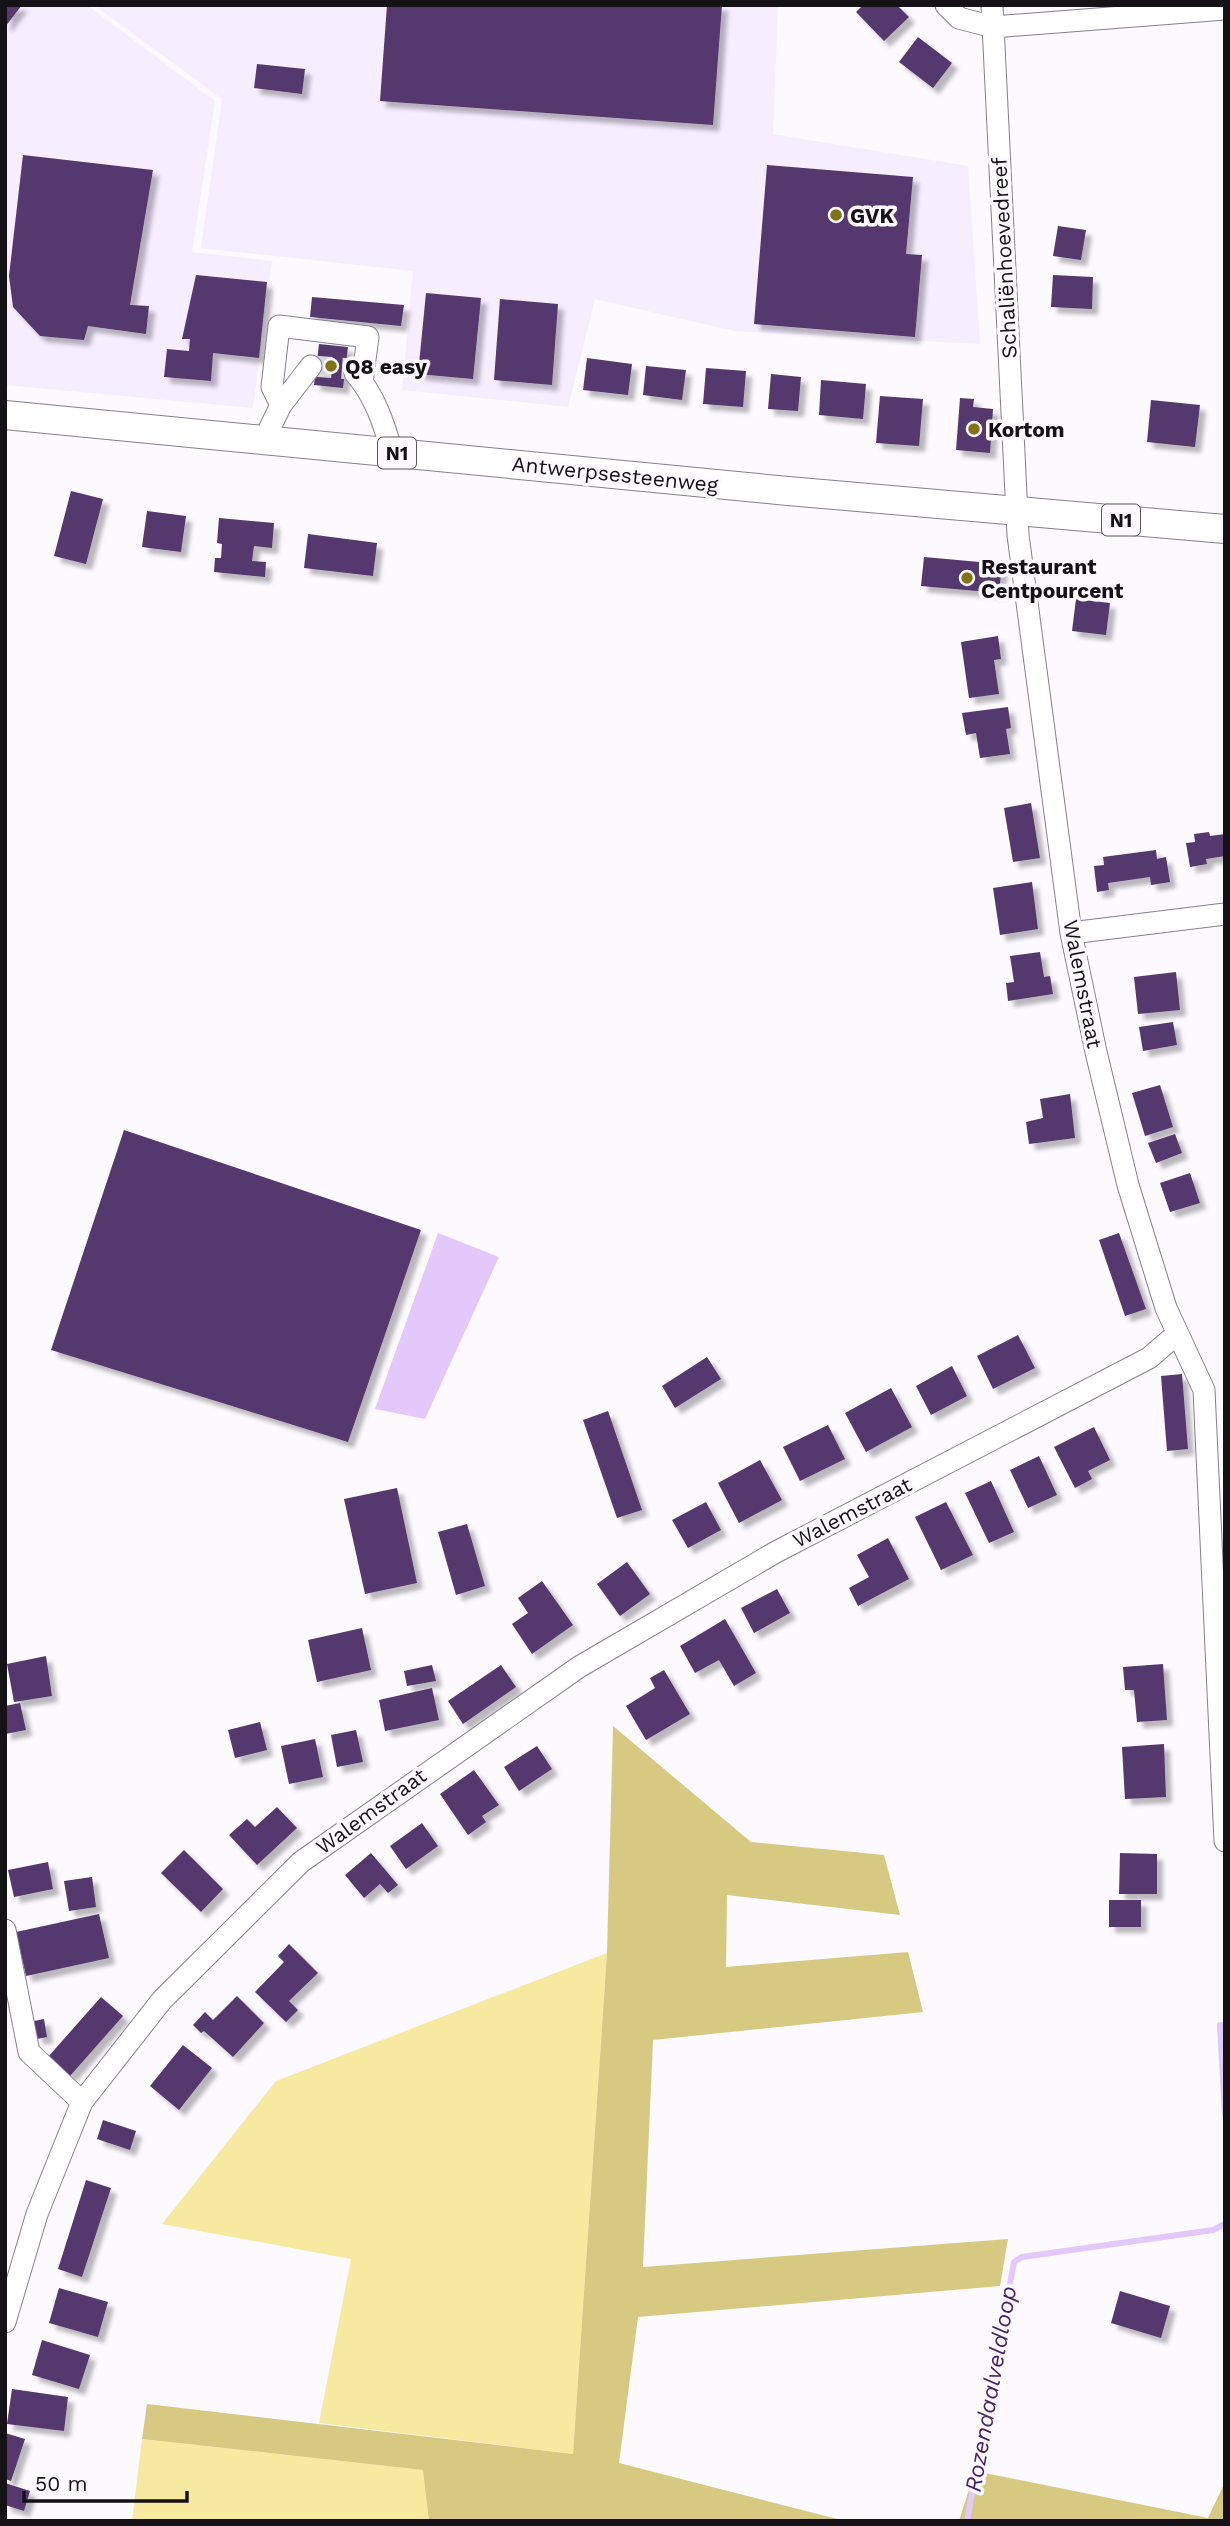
<svg xmlns="http://www.w3.org/2000/svg" width="1230" height="2526" font-family="'Work Sans',sans-serif">
  <defs>
    <filter id="shadow"><feDropShadow dx="6" dy="6" stdDeviation="2" flood-color="#0004"/></filter>
  </defs>
  <rect width="100%" height="100%" fill="#fcf9ff"/>
  <path fill="#f6edff" d="M5 5H87L215 101 192 252 272 261 253 408 5 385Z
    M94 5H778L773 134 968 166 980 344 734 331 595 299 568 407 402 390 413 271 201 248 222 99Z"/>
  <path fill="#f8e9a1" d="M607 1953 573 2454 319 2423 351 2259 162 2224 276 2081Z
    M142 2439 424 2470 429 2521H132Z"/>
  <path fill="#d7c981" d="M613 1726 751 1842 884 1855 900 1915 727 1895 726 1967 908 1952 923 2012 653 2040 643 2267 1008 2239 1000 2286 638 2317 619 2463 845 2521H429L423 2470 142 2439 147 2404 573 2454 607 1953Z
    M975 2471 1208 2518 1225 2482V2521H959Z"/>
  <path fill="#e2c8fb" d="M438 1233 499 1257 425 1419 375 1409Z"/>
  <g fill="none" stroke-linecap="round" stroke-linejoin="round">
    <path stroke="#e2c8fb" stroke-width="6" d="M1225 2025H1220L1225 2115
      M967 2521 1014 2262 1022 2257 1213 2230 1225 2224"/>
  </g>
  <path fill="#54376d" filter="url(#shadow)" d="M5 5H22L5 27Z
    M387 5H722L713 125 380 101Z
    M863 5H897L909 17 884 41 856 12Z
    M918 37 952 63 933 88 899 62Z
    M257 64 305 69 302 94 254 88Z
    M23 155 153 170 130 305 149 306 146 334 88 326 84 340 40 336 13 307 9 276Z
    M767 165 913 177 906 254 922 255 915 337 754 324Z
    M1058 226 1086 230 1081 260 1053 256Z
    M196 275 267 282 259 358 213 353 211 381 164 377 167 349 189 351 190 339H182Z
    M1053 275 1093 277 1092 309 1051 307Z
    M426 293 481 298 473 379 418 374Z
    M312 297 404 305 401 326 310 317Z
    M500 299 558 304 552 385 494 380Z
    M319 344 348 347 343 388 314 385Z
    M587 358 632 364 628 395 583 390Z
    M646 366 686 370 682 400 643 395Z
    M706 368 746 371 743 407 703 404Z
    M771 374 801 377 798 411 768 409Z
    M821 380 866 384 863 419 819 415Z
    M880 396 923 399 919 446 876 443Z
    M960 398 974 399 973 407 993 409 990 453 956 450Z
    M1151 400 1200 405 1195 447 1147 442Z
    M71 491 103 499 86 564 54 556Z
    M147 511 186 516 181 552 142 547Z
    M219 518 274 523 272 548 254 546 252 561 266 562 265 577 214 572 215 558H221L222 544 217 543Z
    M308 534 377 543 373 576 304 568Z
    M924 557 1002 564 999 593 921 586Z
    M1076 599 1110 603 1106 635 1072 631Z
    M998 636 1001 659 994 660 999 694 969 698 961 642Z
    M1008 707 1011 728 1006 729 1010 754 980 758 976 733 966 735 962 713Z
    M1031 803 1040 858 1013 862 1004 808Z
    M1209 832 1210 836 1225 834V856L1206 859 1207 864 1190 867 1186 843 1195 842 1194 834Z
    M1156 850 1157 859 1166 857 1170 882 1151 885 1150 877 1108 883 1109 890 1097 892 1094 866 1104 865 1103 857Z
    M1032 882 1038 929 1000 935 993 888Z
    M1040 952 1044 977 1050 976 1053 994 1008 1001 1006 983 1014 982 1010 956Z
    M1176 972 1180 1010 1138 1014 1134 977Z
    M1173 1022 1177 1045 1143 1051 1139 1027Z
    M1160 1085 1173 1127 1145 1136 1132 1093Z
    M1070 1094 1075 1138 1029 1144 1026 1122 1043 1118 1040 1099Z
    M124 1130 421 1230 348 1442 51 1350Z
    M1175 1134 1182 1153 1156 1163 1148 1143Z
    M1190 1173 1200 1203 1170 1212 1160 1183Z
    M1119 1233 1146 1309 1125 1316 1099 1240Z
    M1018 1335 1035 1368 993 1389 977 1356Z
    M707 1357 721 1379 675 1408 662 1386Z
    M952 1366 967 1396 931 1415 916 1386Z
    M1182 1374 1188 1449 1167 1451 1161 1376Z
    M891 1388 912 1427 866 1452 845 1413Z
    M608 1411 642 1510 617 1518 583 1420Z
    M828 1425 845 1459 800 1481 783 1447Z
    M1094 1427 1110 1460 1088 1471 1092 1479 1075 1488 1054 1447Z
    M1039 1456 1057 1495 1028 1508 1010 1470Z
    M760 1460 782 1500 739 1523 718 1483Z
    M991 1481 1014 1532 989 1543 965 1493Z
    M397 1488 417 1583 365 1594 344 1499Z
    M706 1502 721 1530 688 1548 672 1520Z
    M946 1502 973 1555 941 1570 915 1517Z
    M467 1524 485 1586 456 1595 438 1532Z
    M888 1538 909 1579 858 1606 849 1588 869 1577 857 1555Z
    M627 1562 650 1594 620 1616 597 1584Z
    M542 1581 573 1625 532 1654 512 1624 528 1613 518 1598Z
    M777 1589 790 1613 754 1633 741 1608Z
    M725 1619 756 1673 734 1686 719 1660 695 1673 680 1646Z
    M362 1628 371 1670 317 1682 308 1640Z
    M46 1656 52 1696 14 1702 7 1664Z
    M1163 1664 1167 1720 1137 1722 1134 1690H1125L1123 1667Z
    M432 1665 436 1681 407 1686 404 1671Z
    M501 1665 516 1687 463 1724 448 1701Z
    M664 1670 690 1714 646 1740 626 1706 655 1688 650 1678Z
    M432 1688 439 1720 385 1731 379 1700Z
    M20 1703 26 1730 5 1734V1706Z
    M260 1722 267 1750 235 1758 228 1730Z
    M356 1730 363 1762 337 1767 331 1735Z
    M315 1739 323 1777 289 1784 281 1746Z
    M1164 1744 1166 1797 1125 1799 1122 1747Z
    M537 1746 552 1769 519 1791 504 1767Z
    M474 1770 499 1805 482 1816 486 1822 468 1835 440 1794Z
    M277 1807 297 1828 257 1865 229 1835 247 1819 255 1827Z
    M422 1823 438 1846 406 1869 390 1846Z
    M184 1850 223 1889 201 1912 161 1873Z
    M371 1853 398 1885 388 1893 380 1884 364 1898 345 1875Z
    M1120 1853 1157 1854V1894H1119Z
    M48 1862 53 1889 14 1897 8 1870Z
    M92 1877 96 1907 69 1911 64 1881Z
    M1109 1900H1141V1927H1109Z
    M99 1914 109 1958 26 1976 16 1932Z
    M289 1944 318 1973 289 2001 298 2010 286 2022 255 1992 284 1962 278 1956Z
    M237 1996 264 2023 233 2057 204 2031 201 2033 193 2025 205 2012 213 2020Z
    M101 1997 123 2016 70 2076 48 2057Z
    M44 2019 47 2037 37 2039 34 2021Z
    M183 2045 212 2068 179 2110 150 2086Z
    M103 2120 136 2131 130 2150 97 2139Z
    M86 2180 111 2188 82 2277 58 2269Z
    M59 2288 108 2302 98 2337 49 2323Z
    M1120 2291 1170 2306 1161 2338 1111 2323Z
    M42 2340 90 2355 79 2389 32 2375Z
    M12 2389 68 2397 64 2431 7 2424Z
    M5 2433 25 2439 11 2481 5 2479Z
    M5 2483 30 2491 24 2511 5 2505Z"/>
  <g fill="none" stroke-linecap="round" stroke-linejoin="round">
    <path stroke="#d9d6dc" stroke-width="21" stroke-dasharray="21 10" stroke-linecap="butt" d="M311 366 351 369"/>
    <defs>
      <path id="minor" d="M946 5 959 18 993 27 1225 9
        M992 5 1018 535 1071 933 1096 1052 1128 1185 1166 1308 1204 1390 1225 1841
        M355 373C375 396 384 424 392 452
        M281 405 272 387 279 326 368 337 362 382
        M264 440 281 405 311 366
        M1071 933 1225 914
        M5 1930 29 2052 82 2102
        M5 2322 37 2214 82 2102 162 2000 301 1862 579 1667 776 1552 1149 1358 1177 1334"/>
      <path id="major" d="M5 415 788 491 1225 529"/>
    </defs>
    <use href="#minor" stroke="#867f8d" stroke-width="23"/>
    <use href="#major" stroke="#867f8d" stroke-width="30"/>
    <use href="#minor" stroke="#fff" stroke-width="21"/>
    <use href="#major" stroke="#fff" stroke-width="28"/>
  </g>
  <g fill="#847315" stroke="#fcf9ff" stroke-width="2.5">
    <circle cx="836" cy="215" r="7"/>
    <circle cx="331" cy="366" r="7"/>
    <circle cx="974" cy="429" r="7"/>
    <circle cx="967" cy="578" r="7"/>
  </g>
  <g text-anchor="middle" dominant-baseline="central" stroke-width="7" stroke-linejoin="round" paint-order="stroke">
    <g fill="#fcf9ff" stroke="#5a575d" stroke-width="2">
      <rect x="378" y="437.5" width="38" height="31" rx="5"/>
      <rect x="1102" y="504.5" width="38" height="31" rx="5"/>
    </g>
    <g font-size="19" font-weight="bold" fill="#151217">
      <text x="397" y="453">N1</text>
      <text x="1121" y="520">N1</text>
    </g>
    <g font-size="21" font-weight="bold" fill="#151217" stroke="#fcf9ff" text-anchor="start">
      <text x="850" y="215">GVK</text>
      <text x="345" y="366">Q8 easy</text>
      <text x="988" y="429">Kortom</text>
      <text x="981" y="566">Restaurant<tspan x="981" dy="24">Centpourcent</tspan></text>
    </g>
    <g font-size="21" fill="#151217" stroke="#fcf9ff">
      <text transform="translate(1004 258) rotate(-93)">Schaliënhoevedreef</text>
      <text transform="translate(615 474) rotate(6)">Antwerpsesteenweg</text>
      <text transform="translate(1083 984) rotate(79)">Walemstraat</text>
      <text transform="translate(852 1512) rotate(-27)">Walemstraat</text>
      <text transform="translate(371 1811) rotate(-36)">Walemstraat</text>
    </g>
    <g font-size="23" font-style="italic" fill="#4a2169" stroke="#fcf9ff">
      <text transform="translate(991 2389) rotate(-80)">Rozendaalveldloop</text>
    </g>
  </g>
  <rect width="1230" height="2526" fill="none" stroke="#151217" stroke-width="14"/>
  <path d="M24 2491v10h163v-10" fill="none" stroke="#151217" stroke-width="3.5"/>
  <text x="35" y="2491" font-size="21" fill="#151217" stroke="#fcf9ff" stroke-width="5" paint-order="stroke">50 m</text>
</svg>
